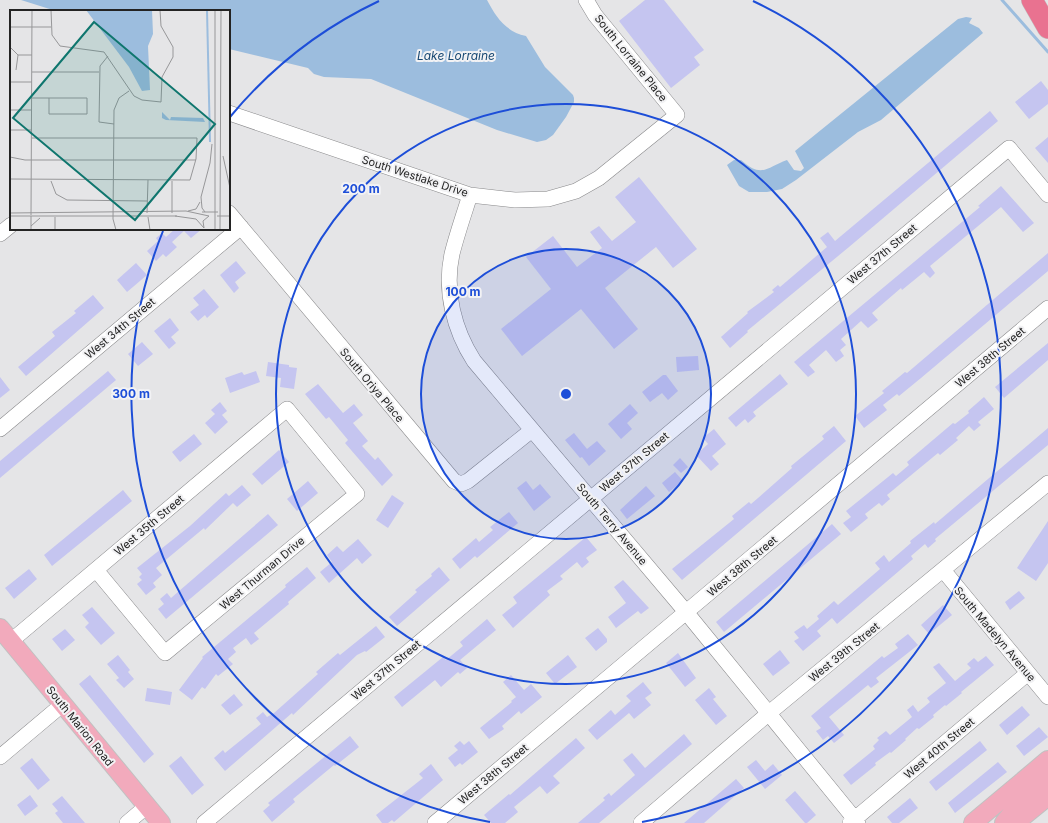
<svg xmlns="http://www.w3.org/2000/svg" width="1048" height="823" font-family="Inter,sans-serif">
  <rect width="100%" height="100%" fill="#e5e5e7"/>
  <path fill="#9cbdde" d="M21 0H487C496 17 506 32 526 36L545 67 573 95 574 98V102L566 117 553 135 546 140 537 142 497 130 371 79 324 77 314 74 308 68 229 49V11H56Z
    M966 17 972 18 969 23 979 28 983 33 881 120 858 132 796 180 782 189 767 192H749L739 186 727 165 734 160H741C762 179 767 167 787 160L794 170 801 171 804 168 795 151 958 19Z"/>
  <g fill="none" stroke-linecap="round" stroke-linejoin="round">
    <path stroke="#9cbdde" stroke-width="3" d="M1002 0 1048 52"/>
  </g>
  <path fill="#c5c5f0" d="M645 0H664L704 50 694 57 700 65 671 88 619 21Z
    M1041 81 1048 90V104L1029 119 1015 102Z
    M990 111 998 121 849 247 747 331 748 332 730 348 721 337 748 313 747 312 774 292 772 290 778 285 780 287 827 247 820 238 828 232 835 241Z
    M1048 137V163L1035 148Z
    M639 177 697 249 673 268 656 247 605 288 638 329 614 349 581 309 522 356 501 329 551 289 526 257 553 236 577 267 602 248 590 232 599 226 612 241 636 222 615 197Z
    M1001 186 1034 223 1023 232 1001 207 930 266 935 273 930 278 924 272 902 290 901 288 872 313 878 320 868 328 861 321 841 339 846 345 840 350 844 356 836 362 826 350 809 365 815 372 808 377 794 362 980 207 978 206Z
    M175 229H202L191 238 184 231 172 242 177 247 166 257 163 254 156 261 147 251 158 241 156 238 162 233 166 237Z
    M1048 253V271L921 378 899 396 897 394 883 405 887 410 864 428 855 416 884 393 882 391 905 372 907 373Z
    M236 261 246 273 235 282 239 288 234 293 220 275Z
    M136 263 147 275 127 292 117 280Z
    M204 289 219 307 207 318 205 315 198 321 190 312 199 305 193 298Z
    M93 295 104 308 26 376 18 367 55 336 52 332 76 313 74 311Z
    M170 318 179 330 171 337 176 343 169 349 154 331Z
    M142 342 153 354 138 366 128 354Z
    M1048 343V360L1004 398 995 387Z
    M698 356 699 370 677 372 676 357Z
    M268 362 289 365V367L297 368 294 389 280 387 281 378 266 376Z
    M108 371 116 380 0 478V461Z
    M256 371 260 382 230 393 225 378 242 372 244 375Z
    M780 374 788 384 753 412 756 416 748 423 745 419 736 427 728 418Z
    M663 375H666L678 391 668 400 662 393 650 402 642 392Z
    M0 377 10 390 0 398Z
    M318 384 343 413 354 404 363 415 353 423 368 441 362 446 375 460 378 457 393 475 382 486 345 443 348 440 329 417 326 419 305 394Z
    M984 397 994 409 978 422 981 425 974 431 969 426 956 438 958 440 940 455 938 453 887 495 890 499 882 506 879 503 865 514 868 518 851 532 843 523 851 517 846 511 893 473 896 476 909 465 907 462 953 423 955 424 969 413 968 411Z
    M220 402 227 411 222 415 228 422 215 434 205 423 215 414 211 410Z
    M630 404 638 413 627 423 632 429 621 439 608 424Z
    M834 426 846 441 682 580 672 569 734 519 732 516 749 502 751 504 758 498 792 468 791 466 824 439 822 436Z
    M1048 428V445L935 539 936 541 928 548 925 544 911 556 913 559 837 624 832 618 817 631 821 636 803 651 794 641 799 638 794 632 804 625 807 629 819 619 817 616 834 601 838 605 880 569 875 563 884 555 889 562 911 543 910 541 934 522 935 524Z
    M714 429 726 444 712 456 719 464 711 471 696 455 708 444 703 438Z
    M574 433 587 449 597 441 606 451 589 466 582 457 580 458 565 440Z
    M194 434 202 444 180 462 172 452Z
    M279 450 289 462 262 485 252 474Z
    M680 458 688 467 681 473 673 465Z
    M675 472 683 481 669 492 662 483Z
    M308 481 318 493 297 511 287 499Z
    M526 481 533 490 540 484 551 497 534 511 517 488Z
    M242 485 251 495 237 507 233 503 205 530 204 528 156 568 162 575 153 583 156 587 146 595 137 584 142 580 139 577 142 574 137 568 190 526 226 493 229 496Z
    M646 486 655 496 627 519 620 510Z
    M123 490 132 501 52 566 44 555Z
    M392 495 404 503 388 528 376 520Z
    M509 512 518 523 477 558 475 556 460 569 452 559 476 538 479 542 493 530 490 527Z
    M268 514 278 525 166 619 158 609 164 604 160 599 167 593 171 598Z
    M1048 521V563L1036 581 1017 568Z
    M832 524 841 534 724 632 716 622Z
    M586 537 597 550 586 558 589 562 582 568 577 562 560 576 563 579 547 591 550 595 513 628 502 615 517 603 513 597Z
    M358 539 372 555 362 564 357 558 329 583 320 572 332 562 327 555 337 546 343 552Z
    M307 567 316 578 288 602 289 604 254 633 259 639 251 645 246 638 233 648 236 652 228 659 233 664 218 676 216 674 205 689 202 687 192 700 179 690 203 658 202 657 286 587 285 585Z
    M439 567 450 580 397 626 389 617 417 592 415 590 432 576 431 574Z
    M29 569 37 579 14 599 5 588Z
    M623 580 649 608 641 614 638 611 616 628 608 617 626 603 614 587Z
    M1019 591 1025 598 1010 610 1005 602Z
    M943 605 952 615 929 634 921 625Z
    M92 607 115 633 101 645 85 627 89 623 82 615Z
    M487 619 496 630 460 660 467 668 460 674 458 672 441 687 435 680 402 707 394 697 443 657 446 660 463 646 460 642Z
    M376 626 385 637 366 652 365 651 357 655 293 715 292 713 225 771 214 758 223 750 225 753 261 724 256 718 263 712 267 717 274 713 318 674 316 672 338 653 340 655Z
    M598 628 607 639V642L596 651 585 638Z
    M65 629 75 640 62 651 52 639Z
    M908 634 918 645 876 678 879 682 871 688 868 685 829 717 844 735 834 743 828 736 823 740 816 731 821 728 811 716 882 656 884 658 898 648 895 644Z
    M780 650 790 663 773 676 763 664Z
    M678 653 696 678 685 687 666 663Z
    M118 655 130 670 128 672 134 679 124 688 116 680 119 678 107 664Z
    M568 655 577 667 555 684 546 673Z
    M986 656 994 665 961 692 962 693 946 706 945 705 933 715 934 717 919 729 917 728 905 739 906 740 891 753 890 752 875 763 876 765 851 785 843 775 875 749 873 746 879 740 877 738 886 731 890 735 912 717 907 710 913 705 918 712 930 702 927 698 946 683 933 667 939 663 955 681 971 668 967 664 974 658 978 662Z
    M90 675 154 754 144 763 79 684Z
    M511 675 524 690 531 684 542 697 521 714 519 711 502 726 504 729 489 739 480 728 512 702 511 701 516 697 503 682Z
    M643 682 652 693 645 698 651 705 634 719 629 713 597 740 588 730 611 710 615 715 631 701 626 696Z
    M147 688 172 692 170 705 145 701Z
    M709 688 716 697 713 699 727 716 716 725 695 700Z
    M234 694 243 705 230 715 221 705Z
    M1022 706 1030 715 1007 735 999 725Z
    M1039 727 1048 737 1024 756 1016 746Z
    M684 734 692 744 623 803 599 823H578L605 800 603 798 609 793 611 796 635 775 623 760 632 753 645 768Z
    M350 736 359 747 335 766 334 765 293 799 295 802 272 822 263 811 270 805 268 803Z
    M576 738 585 748 553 776 560 783 547 794 540 786 514 807 518 812 505 823H491L484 815 509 794 510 795Z
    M460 741 464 745 469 741 478 752 462 765 460 763 455 767 448 758 458 750 454 746Z
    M980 741 987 750 936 791 929 782Z
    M181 756 204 785 192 795 169 766Z
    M32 758 50 780 38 790 20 768Z
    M756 760 765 771 773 764 782 775 765 789 747 767Z
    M998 762 1007 772 955 813 948 803Z
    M431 764 443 780 394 822 392 820 388 823H382L376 815 423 778 419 774Z
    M736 779 744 788 704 823H684Z
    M795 791 816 815 807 823H805L785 800Z
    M30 795 38 806 25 816 17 805Z
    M62 796 85 823H63L55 813 58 811 52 804Z
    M910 798 918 808 899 823H892L887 817Z"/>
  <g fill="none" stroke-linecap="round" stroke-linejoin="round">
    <defs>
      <path id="minor" d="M229 113 470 195 515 200 548 199 576 191 599 178 677 115 595 15 586 0
        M470 195C464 214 457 234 452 254 444 291 454 330 474 361L686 612 858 823
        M229 213 454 481 461 484 468 481 532 430
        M0 234 11 225
        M0 429 241 227
        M943 570 1048 697
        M11 641 287 409 357 494 165 653 96 570
        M0 757 63 704
        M127 823 147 806
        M204 823 1009 148 1048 195
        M435 823 1048 308
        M641 823 769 713 1048 483
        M850 823 1028 673"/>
      <path id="major" d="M0 628 161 823
        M973 823 1048 760
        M1004 823 1023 799 1048 778
        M1015 823 1048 796"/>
      <path id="highway" d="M1032 0 1048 28"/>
    </defs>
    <use href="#minor" stroke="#89898b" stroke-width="16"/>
    <use href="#major" stroke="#c1c1c1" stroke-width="20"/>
    <use href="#highway" stroke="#c1c1c1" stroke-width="22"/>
    <use href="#minor" stroke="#fff" stroke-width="15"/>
    <use href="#major" stroke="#f2aabc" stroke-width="18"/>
    <use href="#highway" stroke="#e97290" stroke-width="21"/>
  </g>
  <circle cx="566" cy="394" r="145" fill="#1d4ed8" fill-opacity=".12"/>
  <g fill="none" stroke="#1d4ed8" stroke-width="2">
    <circle cx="566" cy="394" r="145"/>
    <circle cx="566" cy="394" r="290"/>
    <path d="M490 822A435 435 0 0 1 163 231M230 117A435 435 0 0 1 379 1M753 1A435 435 0 0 1 642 822"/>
  </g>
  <g text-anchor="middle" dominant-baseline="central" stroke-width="4" stroke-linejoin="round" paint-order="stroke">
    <g font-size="11" fill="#232323" stroke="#f2f2f4">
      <text transform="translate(631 58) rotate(51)">South Lorraine Place</text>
      <text transform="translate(415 176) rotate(18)">South Westlake Drive</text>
      <text transform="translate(882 254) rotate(-40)">West 37th Street</text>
      <text transform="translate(120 328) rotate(-40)">West 34th Street</text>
      <text transform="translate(990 357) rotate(-40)">West 38th Street</text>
      <text transform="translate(372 385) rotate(50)">South Oriya Place</text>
      <text transform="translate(634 462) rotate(-40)">West 37th Street</text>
      <text transform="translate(612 524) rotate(50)">South Terry Avenue</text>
      <text transform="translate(149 525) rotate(-40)">West 35th Street</text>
      <text transform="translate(742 566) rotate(-40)">West 38th Street</text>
      <text transform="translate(262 573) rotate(-40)">West Thurman Drive</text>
      <text transform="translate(995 634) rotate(50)">South Madelyn Avenue</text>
      <text transform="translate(844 652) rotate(-39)">West 39th Street</text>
      <text transform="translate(386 670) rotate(-40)">West 37th Street</text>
      <text transform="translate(80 726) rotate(51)">South Marion Road</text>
      <text transform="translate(939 748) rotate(-40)">West 40th Street</text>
      <text transform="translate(493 774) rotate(-40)">West 38th Street</text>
    </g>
    <g font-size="12" font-style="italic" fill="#164772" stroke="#f2f2f4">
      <text x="456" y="55">Lake Lorraine</text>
    </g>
  </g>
  <g transform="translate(10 10)">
    <rect width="220" height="220" fill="#e5e5e7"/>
    <path d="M76 0H142L143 24 138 36 140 80 132 81 119 57ZM152 102 160 110 161 107 193 108 195 112 156 110 152 108Z" fill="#9cbdde"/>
    <path fill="none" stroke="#9cbdde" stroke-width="2" d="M197 0 200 132"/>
    <path fill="none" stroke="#979799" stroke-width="1" d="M41 0 42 25 50 36 94 42 124 86 132 90 151 92 152 67 163 47V37L151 16 150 0M205 0V220M0 17H41M0 37 8 45H22M98 46 90 56 89 112 104 114M6 60 8 45M22 62H89M0 72H22M22 88H77V104H39V88M0 100H22M0 120H22M213 146 220 178M0 147 15 150H186M0 169 180 170 186 149 187 128H22M41 171 46 184 57 190 137 191M162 171V203M178 201 186 199 190 192M192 202H208M195 202 192 198 191 187 200 153 202 134M0 203 176 201 199 206M137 203 138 170M21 205 22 0M0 206H167M21 206V220M165 206 186 209 194 218M207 206H220M45 207V220M138 207 140 220M21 216 30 208M194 218 193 211 199 206M106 220 103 209 104 100 109 88 119 81M210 220 211 0"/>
    <path fill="#0f766e" fill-opacity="0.15" stroke="#0f766e" stroke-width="2" d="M84 12 205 114 125 210 3 108Z"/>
    <rect width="220" height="220" fill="none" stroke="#232323" stroke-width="2"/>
  </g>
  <circle cx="566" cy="394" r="6" fill="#1d4ed8" stroke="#f2f2f4" stroke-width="2"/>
  <g font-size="12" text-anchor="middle" font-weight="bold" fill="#1d4ed8" stroke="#f2f2f4" stroke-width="4" stroke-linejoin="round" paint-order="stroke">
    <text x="361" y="193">200 m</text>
    <text x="463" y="296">100 m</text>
    <text x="131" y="398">300 m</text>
  </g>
</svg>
